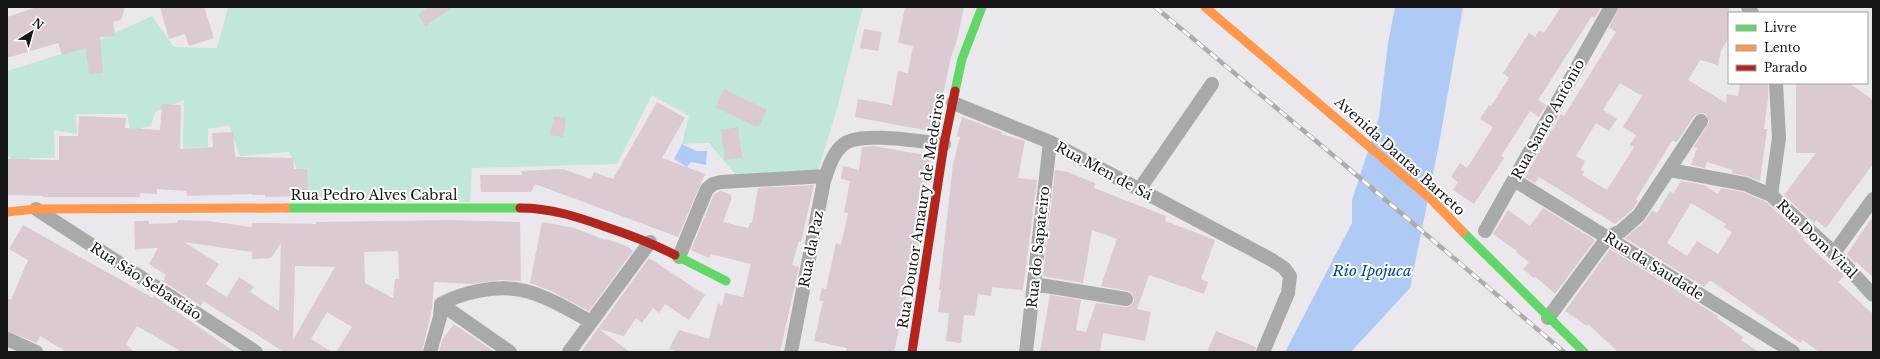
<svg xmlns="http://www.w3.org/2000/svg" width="1880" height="359" font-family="'Libre Baskerville',serif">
  <rect width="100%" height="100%" fill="#eae8ed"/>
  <path fill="#c0e7d7" d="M228 7H863L837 109 818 170 735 174 709 143 682 144 689 116 652 95 617 164 472 168 470 202 310 196 289 152 240 156 229 125 208 129V147L183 148 184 100 155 112 151 126 141 128V139L131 136 127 114H76L77 134 54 130 55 158H29L30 170 12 168 10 156H7V71L84 47 152 16 174 47 217 48Z"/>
  <path fill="#afcbf5" d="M1395 7H1463L1439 144 1410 288 1351 352H1285L1352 223V200L1379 117 1388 43Z
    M682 144 696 151H707L706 165 691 162 687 167 674 159Z"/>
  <path fill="#dbc9d4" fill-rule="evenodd" d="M37 7H125L121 20 113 22 115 36 100 37 103 73 89 74 86 48 62 55 58 43 7 58V17Z
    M160 7H204L214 38 189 46 185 34 169 39Z
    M429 7H452L426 26 418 15Z
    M905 7H964L957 40 951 57 935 132 855 117 858 99 892 105 898 71 908 73 913 46 898 43Z
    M1561 7H1601L1595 18 1592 16 1538 100 1546 105 1539 117 1530 111 1501 156 1504 158 1474 204 1453 190 1458 182 1451 177 1460 163 1467 168 1493 127 1480 119 1489 105 1491 106 1509 78 1503 73 1529 33 1535 37 1539 31 1544 33Z
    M1619 7H1729V37L1721 51 1718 65 1700 60 1688 80 1726 103 1727 94 1738 96 1740 84 1768 83V99L1764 129H1767L1760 181 1747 176 1731 173 1733 170 1707 162 1705 168 1691 165 1697 148 1694 147 1709 122 1706 114 1701 113 1694 116 1677 142 1672 141 1636 199 1638 201 1633 209 1615 224 1539 177 1535 183 1525 177 1561 114 1564 116 1616 32 1609 27ZM1620 83 1642 96 1623 127 1636 135 1630 145 1634 147 1607 190 1582 175 1584 172 1581 169 1585 161 1576 156 1596 123 1609 131 1617 119 1603 110Z
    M864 29 882 32 878 51 860 48Z
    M1796 83H1849L1873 100V164L1826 228 1816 220 1814 223 1784 195 1816 153H1796Z
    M724 89 767 110 759 126H754L715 107Z
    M657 102 685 118 662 158 705 174 678 237 535 184 531 192H481L480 175H522L521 171 563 169 591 179 594 172 613 179Z
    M162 104 181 105 180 149 213 147 212 133 233 132 235 157 293 158 294 169H307L308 196 265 197V195H252V194L187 196 186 191 157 189V194L140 193V197H43V196L7 195V159L59 160V136H78L79 116 126 118 125 128 160 130Z
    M554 116 566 118 563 137 550 135Z
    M962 117 1002 132 1001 134 1025 141 1018 178 1037 180 1023 290 992 287 991 296 978 294 975 316 964 315 961 343 946 341 949 313 938 312 941 290H939L953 164 960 137 957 136Z
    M738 127 742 158 725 160 721 130Z
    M874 146 931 156 919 239 894 352H846L847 348 814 341 823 301H819L822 288 826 289 836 243 841 245 848 213 844 212 850 181 841 179 843 166 859 170 862 147Z
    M1055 170 1068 172 1095 183 1094 188 1166 216 1165 221 1215 240 1201 279 1208 282 1204 294 1149 275 1137 309 1151 312 1145 341 1103 333 1100 352H1040L1050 295 1081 300 1076 330 1086 332 1096 303 1125 307 1132 305 1134 300 1132 293 1128 291 1101 286 1117 239 1092 230 1083 283 1043 276Z
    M1681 181 1704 185 1718 194 1721 188 1743 192 1766 202 1804 237 1803 240 1835 270 1837 268 1844 276 1838 282 1873 314V352H1819L1803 340 1800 343 1710 280 1704 287 1625 238 1645 221 1652 210 1657 213 1670 191 1674 193ZM1691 203 1726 224 1724 227 1732 232 1718 254 1697 241 1687 256 1667 243Z
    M814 185 801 242 799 241 792 265 799 267 780 352H679L669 349 679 330 709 339 718 303 722 306 725 293 743 297 751 264 711 254 709 258 691 250 714 194 721 191 731 195V200L723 222 748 228 750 223H752L758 188Z
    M1543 208 1595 240 1555 294 1536 277 1534 278 1523 269 1529 262 1516 252 1517 251 1493 234 1508 210 1530 226Z
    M1873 216V277L1856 262 1855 263 1847 254Z
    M178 220 208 221 252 227V223H271L316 224V222L450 220 520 222 521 281 500 280 473 284 434 282 432 309 422 352H336L352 327 327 312 311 339 332 352H284L203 301 201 306 163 281 166 275 149 264 158 248 135 249 134 221H149V224L177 223ZM184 242 252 252V259L271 258 281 243 279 311 250 292 254 287 239 277 227 297 206 284 219 264ZM398 251 399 279H395L393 298 365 283 364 252ZM295 266 335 267 293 340Z
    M542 222 574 228 605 240 606 239 627 246 633 251 589 311 551 291 530 283Z
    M23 225 153 298 154 296 235 352H182L137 326 126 344 134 352H67L40 336 37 343 7 331V298L11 300 28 260 9 249Z
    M1610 249 1718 316 1717 318 1743 337 1741 340 1759 352H1618L1588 324 1587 326 1565 311Z
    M649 258 705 295 689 320 665 304 659 313 653 308 642 323 636 318 624 336 599 329 630 352H581Z
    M454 324 495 352H439L442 340Z
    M1216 331 1256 347 1255 352H1207Z"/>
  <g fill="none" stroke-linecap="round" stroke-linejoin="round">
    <path stroke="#a9a9a9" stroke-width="14" d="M1748 7 1752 13
      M953 103 1050 142 1272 260 1284 268 1290 276 1288 293 1263 352
      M1670 170 1745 184 1771 195 1834 253 1873 295
      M1514 180 1793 352
      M1139 190 1212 84
      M1771 195 1779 138 1776 83
      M36 209 256 352
      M1485 231 1611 7
      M1834 253 1873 199
      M679 257 704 196 707 189 713 184 721 182 826 176
      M1034 284 1126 299
      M441 304C463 292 496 285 521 290 543 294 572 311 591 322
      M441 304 510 352
      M1548 318 1608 237 1621 231 1639 215 1701 121
      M7 339 36 352
      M430 352 440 317 441 304
      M569 352 650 242
      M791 352 824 181C828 169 833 152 844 144 861 131 922 142 944 144
      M1026 352 1050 142"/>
    <path stroke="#63d668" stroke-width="9" d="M955 91 962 59 982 7
      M286 208H520
      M1463 232 1584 352
      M675 255 726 281"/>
    <path stroke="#ff974d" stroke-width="9" d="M1205 7 1431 199 1463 232
      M7 212 36 209 286 208"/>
    <path stroke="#b3261e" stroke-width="9" d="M520 208C551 208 578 217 606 227 630 235 652 243 675 255
      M912 352 944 144 955 91"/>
    <defs>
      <path id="rail" d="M1155 7 1340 161 1564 352"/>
    </defs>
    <use href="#rail" stroke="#adacad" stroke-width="4.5"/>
    <use href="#rail" stroke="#fff" stroke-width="3" stroke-dasharray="9" stroke-linecap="butt"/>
  </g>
  <g text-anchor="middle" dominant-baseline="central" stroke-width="4" stroke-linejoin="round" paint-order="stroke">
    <g font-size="14" fill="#161518" stroke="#fff">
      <text transform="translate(1548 119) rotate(-61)">Rua Santo Antônio</text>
      <text transform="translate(1400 156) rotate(42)">Avenida Dantas Barreto</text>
      <text transform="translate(1104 171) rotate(28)">Rua Men de Sá</text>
      <text x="374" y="195">Rua Pedro Alves Cabral</text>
      <text transform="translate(921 211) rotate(-81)">Rua Doutor Amaury de Medeiros</text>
      <text transform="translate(1817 239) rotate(44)">Rua Dom Vital</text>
      <text transform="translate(1038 247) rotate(-84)">Rua do Sapateiro</text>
      <text transform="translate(811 249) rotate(-79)">Rua da Paz</text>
      <text transform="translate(1654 266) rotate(32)">Rua da Saudade</text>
      <text transform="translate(146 281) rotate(33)">Rua São Sebastião</text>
    </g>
    <g font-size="15" font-style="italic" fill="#00499b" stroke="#fff">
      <text x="1372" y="270">Rio Ipojuca</text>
    </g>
  </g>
  <rect width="1880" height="359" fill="none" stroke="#161518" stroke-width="16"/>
  <rect x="1728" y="12" width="140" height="72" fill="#ffffff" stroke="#a2a1a3"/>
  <rect x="1736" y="25" width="20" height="6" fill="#63d668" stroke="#a2a1a3"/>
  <text x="1764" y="32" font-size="12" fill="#161518">Livre</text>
  <rect x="1736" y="45" width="20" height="6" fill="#ff974d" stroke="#a2a1a3"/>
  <text x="1764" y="52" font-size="12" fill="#161518">Lento</text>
  <rect x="1736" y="65" width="20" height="6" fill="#b3261e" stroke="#a2a1a3"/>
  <text x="1764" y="72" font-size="12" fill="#161518">Parado</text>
  <g transform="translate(32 32) rotate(37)" stroke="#ffffff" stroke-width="3" paint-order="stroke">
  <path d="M0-3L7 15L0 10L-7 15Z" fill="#161518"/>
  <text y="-6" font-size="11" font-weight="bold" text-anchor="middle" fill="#161518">N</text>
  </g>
</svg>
